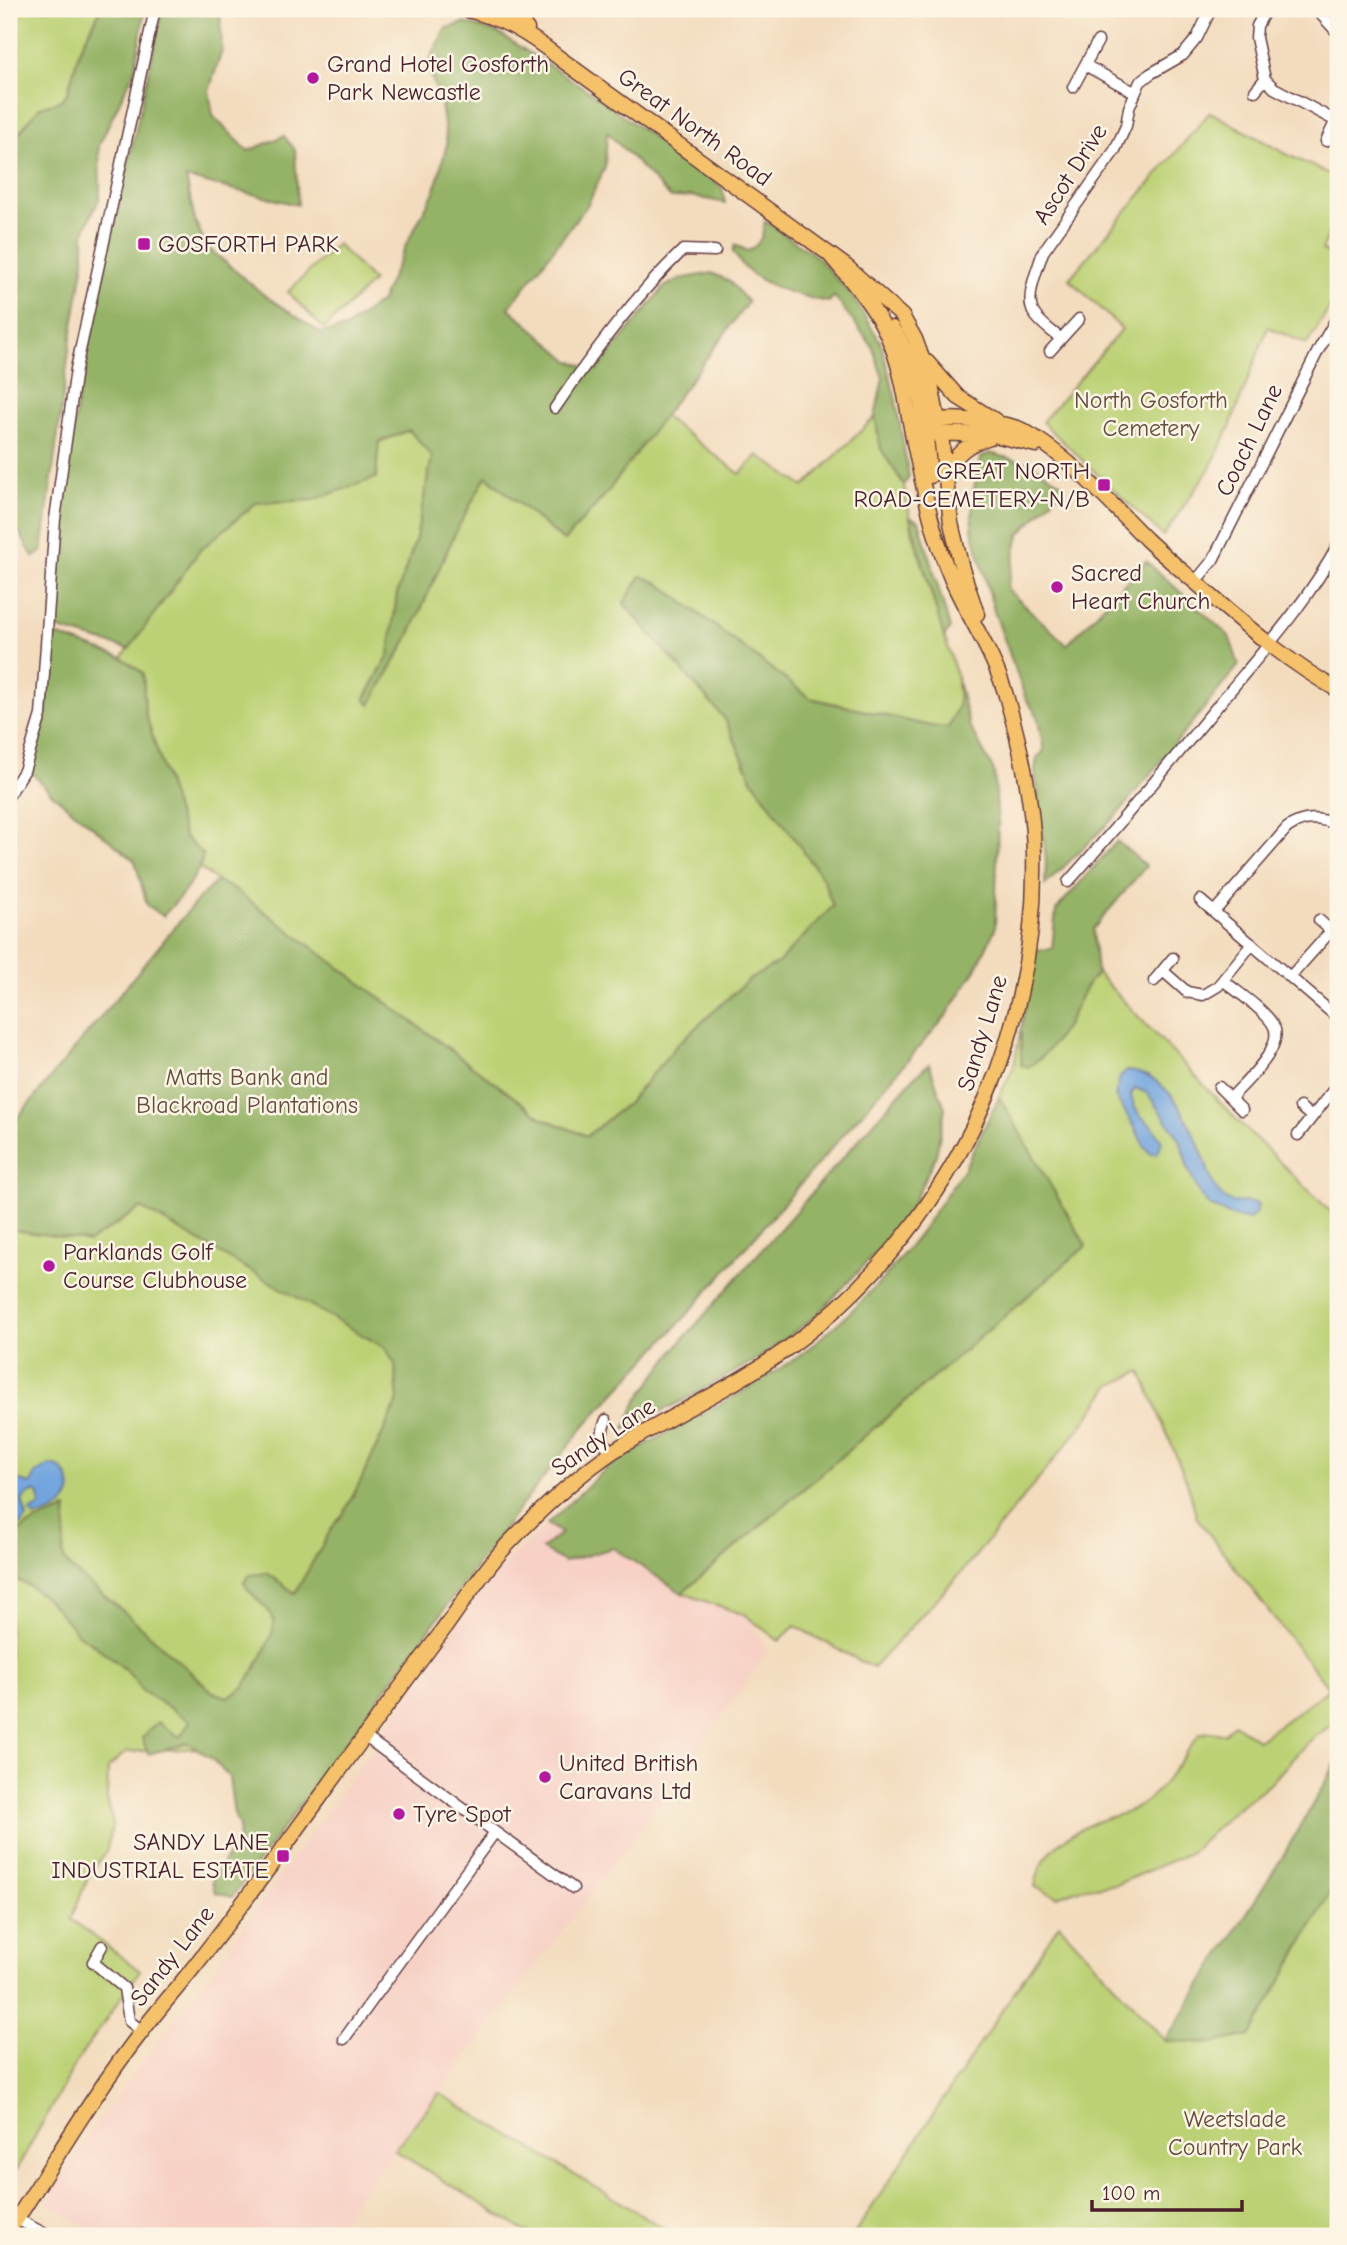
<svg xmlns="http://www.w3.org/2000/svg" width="1347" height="2245" font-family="'Comic Neue',sans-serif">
  <rect width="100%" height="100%" fill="#fcf5e5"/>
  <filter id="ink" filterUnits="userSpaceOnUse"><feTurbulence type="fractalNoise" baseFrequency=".0143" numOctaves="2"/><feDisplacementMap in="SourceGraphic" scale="14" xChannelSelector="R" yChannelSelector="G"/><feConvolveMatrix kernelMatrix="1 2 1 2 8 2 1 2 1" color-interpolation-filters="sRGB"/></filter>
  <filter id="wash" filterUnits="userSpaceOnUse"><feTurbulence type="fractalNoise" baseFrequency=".00686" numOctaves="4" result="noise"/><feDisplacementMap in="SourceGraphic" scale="28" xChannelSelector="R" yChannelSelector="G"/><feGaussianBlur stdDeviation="1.57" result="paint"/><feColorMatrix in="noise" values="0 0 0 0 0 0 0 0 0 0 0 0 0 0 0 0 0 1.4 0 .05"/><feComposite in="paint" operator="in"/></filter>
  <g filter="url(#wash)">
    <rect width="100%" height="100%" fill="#f3dcbe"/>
    <path fill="#f7d1c6" d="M547 1524 561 1533 543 1549 564 1562 613 1548 682 1593 745 1615 768 1651 669 1792 329 2236H99L49 2205 47 2199 95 2125 202 1984 371 1751 452 1631 495 1573Z"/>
    <path fill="#bcd175" stroke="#837850" stroke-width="2" d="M9 9H101L80 49 67 94 60 101 40 107 9 145Z
      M1210 112 1290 156 1338 178V214L1322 250 1338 257V295L1307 344 1268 327 1229 429 1210 468 1163 536 1042 422 1122 329 1069 279Z
      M337 244 373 281 324 329 288 292Z
      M662 415 740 474 758 455 804 487 875 417 881 449 904 485 913 534 957 677 959 704 948 728 930 726 810 698 658 583 641 576 624 604 725 719 752 779 823 879 833 907 779 962 747 981 677 1045 628 1103 587 1136 542 1118 235 890 217 881 200 868 203 855 184 836 145 712 143 673 122 658 200 550 256 503 313 500 379 442 409 430 432 456 416 539 397 594 389 655 365 698 370 704 408 638 456 531 486 476 564 541 606 494Z
      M1097 973 1236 1119 1338 1219V1719L1305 1745 1272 1782 1235 1810 1190 1853 1117 1884 1079 1889 1057 1897 1035 1887C1041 1847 1074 1829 1110 1817 1121 1814 1132 1812 1141 1805 1167 1786 1180 1759 1200 1734L1208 1732 1224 1734 1234 1724 1258 1740 1329 1689 1197 1518 1187 1482 1141 1371 1110 1386 1084 1423 968 1565 873 1668 795 1626 779 1641 745 1615 682 1593 1086 1246 999 1097 1014 1066 1021 1028V1064L1040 1059 1068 1022 1084 987Z
      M9 1172 103 1233 141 1208 156 1215 385 1348 395 1364 398 1400 363 1476 346 1552 205 1748 126 1752 108 1768 107 1799 113 1824 106 1852 88 1877 71 1919 140 1971 77 2061 9 2183Z
      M1338 1760V2236H853L1059 1924 1166 2041 1282 1858Z
      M439 2093 677 2236H533L394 2150Z"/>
    <path fill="#95b366" stroke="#706948" stroke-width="2" d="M101 9H145L135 69 99 145 100 197 84 232V262L70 343 42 551 34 558 19 532 9 525V145L40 107 60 101 67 94 80 49Z
      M163 9H220L222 50 209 91 213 116 248 151 284 136 295 150 298 205 186 178 195 221 207 247 264 295 321 333 345 328 381 301 406 245 435 190 447 144 441 103 427 65 446 28 465 23 498 33 583 87 722 187 725 203 692 196 671 198 607 132 605 167 588 204 509 308 570 361 597 370 664 287 680 279 712 273 729 281 748 302 606 494 564 541 486 476 456 531 408 638 370 705 365 699 389 655 397 594 416 539 432 456 409 430 379 442 376 478 313 500 256 503 200 550 129 649 52 627 62 518 81 373Z
      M765 221 817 257 852 296 880 341 895 396 909 477 904 485 881 449 875 417 883 378 872 346 834 296 829 302C802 297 768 288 747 270 741 265 737 257 733 252L735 245 748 251C761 244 763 235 765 221Z
      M989 453 1032 464 1065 486 1019 535 1007 589 1067 645 1146 561 1229 636 1239 665 1117 815 1045 885 1046 861 1035 771 1037 758 1044 751 1037 715 1026 699 994 611 972 529V497L981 458Z
      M910 517 919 521 950 628 944 638Z
      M641 576 658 583 810 698 930 726 948 728 959 704 957 677 969 725 994 771 998 824 995 929 976 969 947 1015 686 1316 585 1425 511 1519 232 1897 215 1892 212 1880 238 1840 239 1827 234 1814 229 1777 211 1758 188 1743 148 1754 142 1738 157 1722 180 1737 190 1721 142 1691C131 1670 108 1656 90 1642 86 1639 80 1637 76 1632 59 1611 37 1584 9 1578 9 1569 7 1558 9 1549 14 1523 47 1519 67 1509L63 1556 70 1568 124 1612 213 1692 227 1697C232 1694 238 1692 241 1689 251 1680 276 1632 274 1621 270 1606 250 1598 244 1582L250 1575 267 1573 295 1593 333 1526 344 1513 363 1476 398 1400 395 1364 385 1348 141 1208 88 1242C61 1235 35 1235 9 1229V1128L199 898 217 881 235 890 542 1118 587 1136 628 1103 677 1045 747 981 779 962 833 906 823 879 752 779 725 719 624 603Z
      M50 633 122 658 143 673 145 712 184 836 203 855C197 880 180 897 163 916L147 905 135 861 51 793 30 771 46 714Z
      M1117 841 1146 866 1093 929 1097 973C1082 989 1079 1002 1069 1021 1059 1038 1044 1057 1028 1067L1021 1065V1028L1035 950 1052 949 1056 910Z
      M929 1064 945 1108 936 1155 907 1216 872 1257 817 1315 759 1358 684 1400 625 1429 637 1401 678 1345 914 1077Z
      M999 1097 1086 1246 682 1593 613 1548 564 1562 542 1549 561 1533 547 1524 611 1464 751 1387 801 1355 845 1317 883 1279 917 1237 965 1167Z
      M1338 1760V1879L1251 2035 1212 2043 1165 2041 1282 1858Z"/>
    <path fill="#72a5de" stroke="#5e6284" stroke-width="2" d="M1127 1071C1170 1073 1190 1123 1204 1158 1209 1173 1213 1191 1227 1200 1237 1206 1248 1199 1258 1204L1256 1213 1249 1220 1229 1215 1210 1206 1202 1198 1188 1169 1180 1139 1147 1093 1135 1088 1131 1095 1134 1106 1141 1117 1151 1125 1162 1141 1158 1153 1151 1154 1144 1146 1134 1126 1115 1096 1120 1077Z
      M50 1465C59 1466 63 1469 68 1478 79 1500 53 1516 34 1517L30 1512 40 1506 39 1494 35 1491 26 1496 22 1500 27 1517 12 1534 9 1541V1486L16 1479 28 1484 32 1482 36 1473Z"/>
  </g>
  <g filter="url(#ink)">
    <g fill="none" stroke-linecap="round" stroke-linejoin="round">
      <defs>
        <path id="minor" d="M1266 9 1257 26 1256 38 1265 79 1274 88 1336 121
          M1316 9 1338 33
          M1085 65 1134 92
          M1073 87 1098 41
          M1255 91 1265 79
          M1326 141 1338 116
          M1061 339C1052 331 1039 323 1033 312 1025 296 1038 268 1043 252L1115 150 1126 126 1129 108 1140 82 1150 74 1183 55 1197 38 1211 9
          M1050 351 1079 319
          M555 408C593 353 634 297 683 250L715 251
          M1195 582 1213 560 1319 349 1338 316
          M9 795 24 771 41 715 55 519 76 369 155 9
          M1068 882C1121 823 1170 763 1220 703 1262 652 1307 603 1338 545
          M1200 900 1338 1018
          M1214 912 1287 828C1304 816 1319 818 1338 824
          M1319 920 1338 937
          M1163 971 1187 992 1203 995 1218 986 1252 944
          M1290 977 1331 931
          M1223 980C1237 992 1262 1008 1272 1023 1288 1045 1245 1082 1231 1098
          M1154 981 1173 958
          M1219 1087 1242 1110
          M1300 1107 1312 1117
          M1298 1135 1338 1084
          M606 1420C600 1435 602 1440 611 1453
          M495 1832 573 1888
          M102 1946 93 1962 124 1988 129 2021 142 2031
          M344 2039 495 1832 364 1736
          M17 2219 49 2236"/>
        <path id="major" d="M463 9C504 18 529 34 562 60L847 267 902 316 915 339 930 380 941 435 951 523 962 569 977 614
          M510 9 527 29
          M892 328C922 372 925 426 930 476
          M927 362 958 397 996 421
          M925 429C928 426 929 424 933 422 948 415 1007 423 1022 430 1066 453 1111 504 1146 539 1167 559 1189 576 1210 595 1251 630 1291 664 1338 690
          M932 433 994 435 1036 445
          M947 475C955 452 968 444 990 437
          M9 2231C53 2164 93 2094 143 2030 157 2011 174 1992 189 1973 234 1917 276 1858 319 1799 359 1743 400 1688 441 1633 462 1604 482 1572 506 1546 539 1511 575 1477 615 1450 673 1414 737 1386 792 1345 945 1232 1039 1044 1034 854 1033 802 1021 748 1007 699 995 655 969 619 951 578 932 534 923 485 913 438 907 407 903 374 891 344 878 309 853 283 830 255"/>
      </defs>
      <use href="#minor" stroke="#633b41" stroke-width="13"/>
      <use href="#major" stroke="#633b41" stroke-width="17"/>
      <use href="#minor" stroke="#fff" stroke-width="10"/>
      <use href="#major" stroke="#f5c16b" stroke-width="14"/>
    </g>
  </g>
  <g fill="#b5179e" stroke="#fcf5e5" stroke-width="2.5">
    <circle cx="313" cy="78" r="7"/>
    <rect x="137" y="237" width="14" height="14" rx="3.5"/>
    <rect x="1097" y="478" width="14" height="14" rx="3.5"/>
    <circle cx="1057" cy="587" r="7"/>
    <circle cx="49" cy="1266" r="7"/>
    <circle cx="545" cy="1777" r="7"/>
    <circle cx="399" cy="1814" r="7"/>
    <rect x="276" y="1849" width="14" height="14" rx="3.5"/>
  </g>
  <g text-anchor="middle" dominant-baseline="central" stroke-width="5" stroke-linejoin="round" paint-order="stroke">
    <g font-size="24" fill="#4a1f2b" stroke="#fcf5e5" text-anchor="start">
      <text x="327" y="64">Grand Hotel Gosforth<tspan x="327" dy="28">Park Newcastle</tspan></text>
      <text x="158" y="244">GOSFORTH PARK</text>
      <text x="1090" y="471" text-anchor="end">GREAT NORTH<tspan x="1090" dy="28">ROAD-CEMETERY-N/B</tspan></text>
      <text x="1071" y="573">Sacred<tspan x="1071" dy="28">Heart Church</tspan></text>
      <text x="63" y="1252">Parklands Golf<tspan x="63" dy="28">Course Clubhouse</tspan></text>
      <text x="559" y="1763">United British<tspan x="559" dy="28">Caravans Ltd</tspan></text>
      <text x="413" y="1814">Tyre Spot</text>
      <text x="269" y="1842" text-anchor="end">SANDY LANE<tspan x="269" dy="28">INDUSTRIAL ESTATE</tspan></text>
    </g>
    <g font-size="24" fill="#4a1f2b" stroke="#fcf5e5">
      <text transform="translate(695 127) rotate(36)">Great North Road</text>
      <text transform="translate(1070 174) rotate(-57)">Ascot Drive</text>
      <text transform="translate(1249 440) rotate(-64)">Coach Lane</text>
      <text transform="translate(982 1033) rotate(-73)">Sandy Lane</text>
      <text transform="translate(603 1437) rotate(-34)">Sandy Lane</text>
      <text transform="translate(172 1956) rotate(-52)">Sandy Lane</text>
    </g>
    <g font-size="24" fill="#664c3e" stroke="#fcf5e5">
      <text x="1151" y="400">North Gosforth<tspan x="1151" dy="28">Cemetery</tspan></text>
      <text x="247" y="1077">Matts Bank and<tspan x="247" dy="28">Blackroad Plantations</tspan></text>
      <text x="1235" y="2119">Weetslade<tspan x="1235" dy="28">Country Park</tspan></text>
    </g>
  </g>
  <rect width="1347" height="2245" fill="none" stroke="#fcf5e5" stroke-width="35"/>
  <path d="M1092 2200v10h150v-10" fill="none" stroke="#4a1f2b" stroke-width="3.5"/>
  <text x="1102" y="2200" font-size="21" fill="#4a1f2b" stroke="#fcf5e5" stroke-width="5" paint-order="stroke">100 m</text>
</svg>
